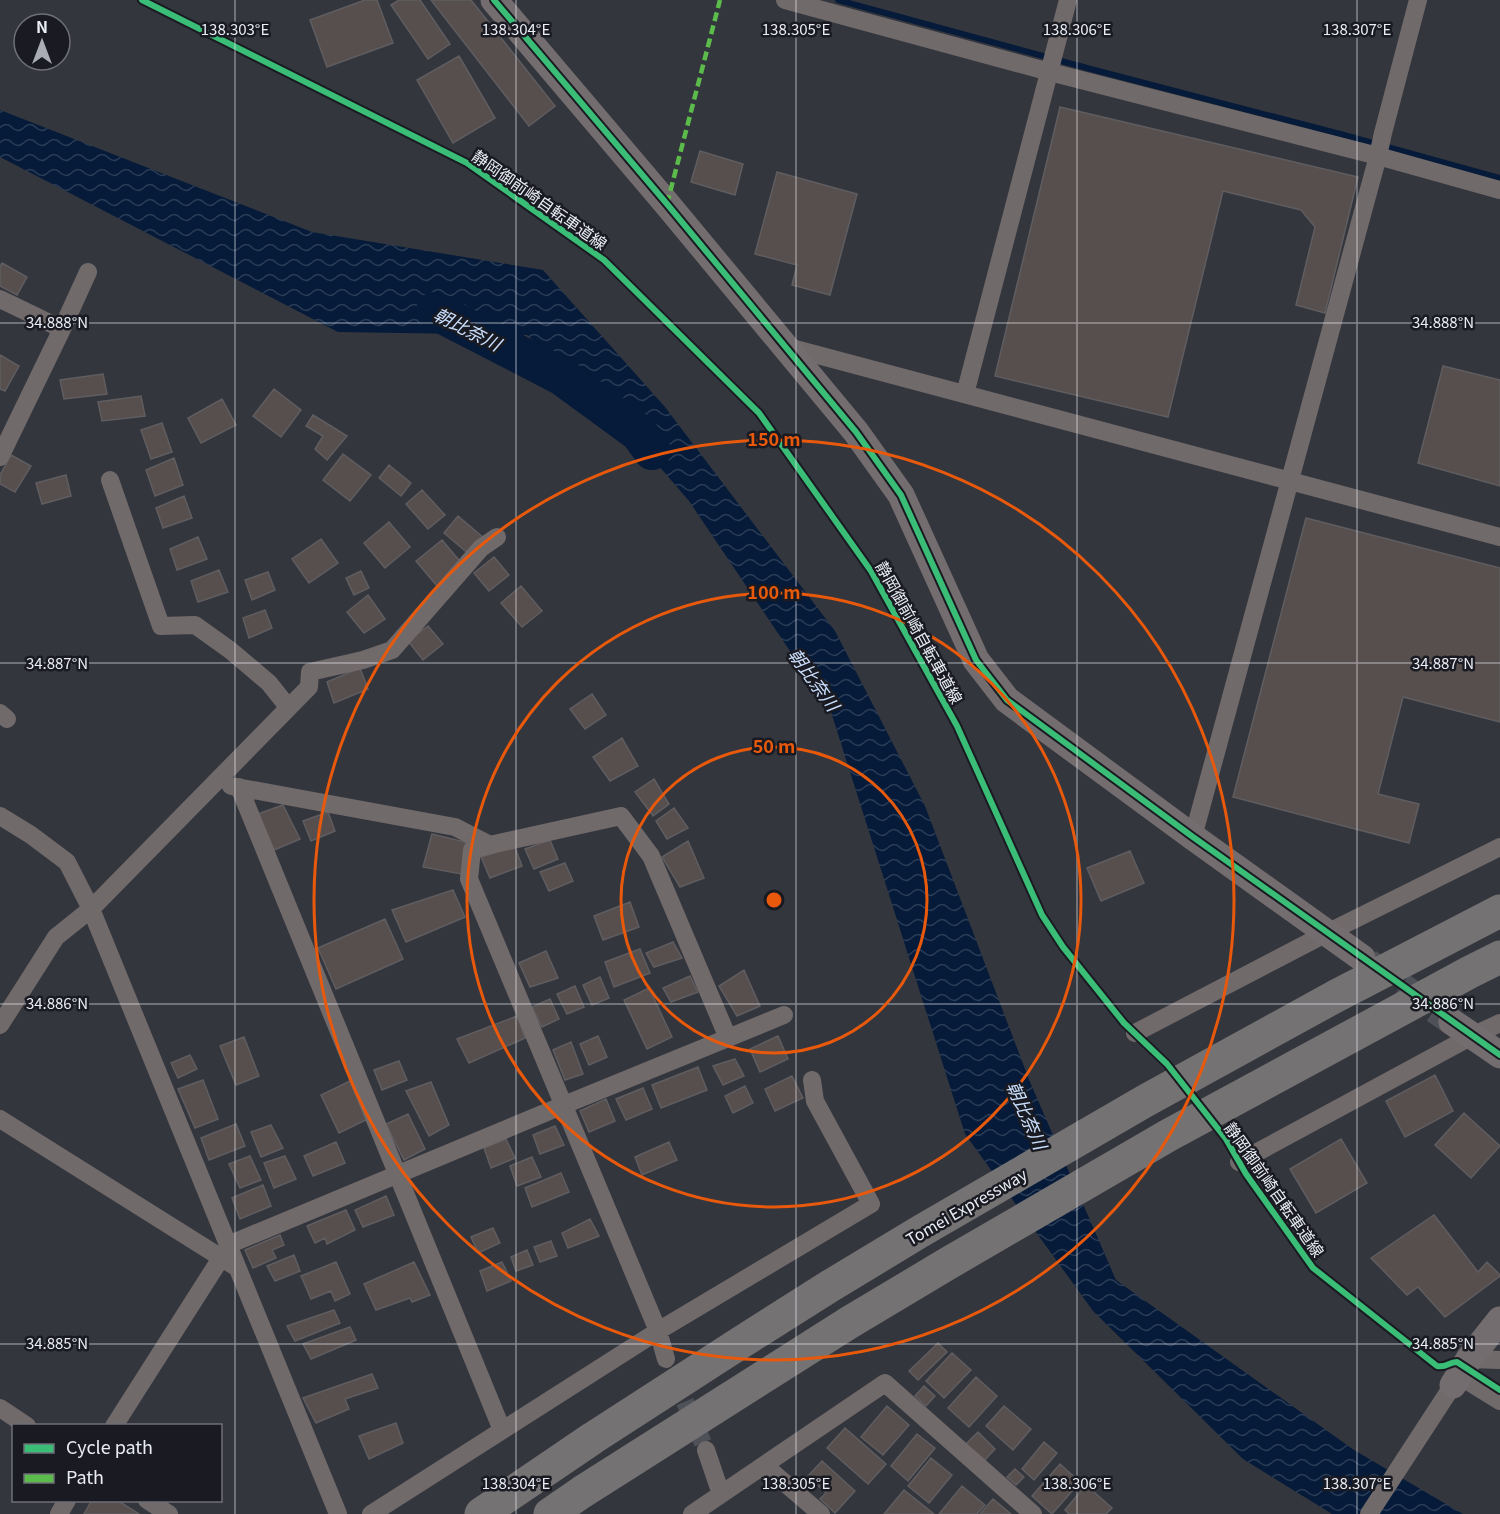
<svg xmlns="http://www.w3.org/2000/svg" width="1500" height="1514" font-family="Georgia,'Noto Sans JP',serif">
  <defs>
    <pattern id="water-waves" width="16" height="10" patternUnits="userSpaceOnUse" patternTransform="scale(1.5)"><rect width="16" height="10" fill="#051b39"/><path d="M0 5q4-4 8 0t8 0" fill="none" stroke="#2a3c56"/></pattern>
  </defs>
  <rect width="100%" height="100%" fill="#34363d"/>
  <path fill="url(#water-waves)" d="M0 110 312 232 543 270 665 407 835 631 925 806 1030 1082 1116 1280 1354 1450 1463 1514H1332L1243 1459 1093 1311 965 1134 831 712 689 501 616 416 527 335 338 332 0 157Z"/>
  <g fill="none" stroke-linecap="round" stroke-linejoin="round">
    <path stroke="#051b39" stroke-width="6" d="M838 0 1087 68 1344 135 1500 178"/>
    <path stroke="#051b39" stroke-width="38" d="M435 311 561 376 639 433 652 451"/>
  </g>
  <path fill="#574f4e" stroke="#5f5d60" stroke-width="1.5" d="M365 0H377L393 43 327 67 310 20Z
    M399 0H420L450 44 428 59 391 5Z
    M431 0H471L555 106 529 126Z
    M459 56 495 118 453 143 417 80Z
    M1060 107 1358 177 1325 313 1296 305 1315 227 1301 210 1223 191 1168 417 995 376Z
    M700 151 743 164 735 195 691 182Z
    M777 172 857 194 830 295 792 285 797 265 755 254Z
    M2 263 27 277 17 295 0 286V267Z
    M0 355 19 366 5 391 0 389Z
    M1443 366 1500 380V486L1418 463Z
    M103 374 107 394 64 399 60 380Z
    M274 389 301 410 281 437 253 416Z
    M141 396 145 416 102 421 98 402Z
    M222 399 236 425 201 443 188 418Z
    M313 415 347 436 327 460 315 449 323 436 306 426Z
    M162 423 172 452 151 459 141 430Z
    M343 454 371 475 350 501 323 480Z
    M11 455 31 466 15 492 0 484V475Z
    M174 458 183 485 155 496 146 470Z
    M389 465 411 483 401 496 379 478Z
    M66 475 71 496 42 504 36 483Z
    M422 490 445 515 428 529 406 504Z
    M184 496 192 518 163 528 156 508Z
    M458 516 484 538 470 555 444 533Z
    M1306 518 1500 568V722L1403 697 1378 794 1419 804 1409 843 1233 797Z
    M389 522 410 547 385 568 364 543Z
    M198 537 207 559 177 570 170 549Z
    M321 539 338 563 309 583 292 559Z
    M442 540 463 565 437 586 416 561Z
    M494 557 509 575 489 591 474 573Z
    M219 570 228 592 198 602 191 581Z
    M361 571 369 588 354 595 346 578Z
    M268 572 275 590 252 600 245 580Z
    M521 586 542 611 522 627 501 603Z
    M368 595 385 619 364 633 347 612Z
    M265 610 272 628 249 638 243 618Z
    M428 626 443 644 423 660 408 641Z
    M360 668 368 689 334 703 327 682Z
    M592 694 606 715 585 729 570 709Z
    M622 738 638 766 610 781 593 757Z
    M654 779 669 804 653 816 635 792Z
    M283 805 300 839 274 850 258 814Z
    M674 808 688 828 667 839 656 821Z
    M328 812 335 831 311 841 303 821Z
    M432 834 469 843 461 874 423 867Z
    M550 840 558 859 534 869 525 849Z
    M688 841 704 878 680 887 662 857Z
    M515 847 522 866 490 878 481 857Z
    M1130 851 1144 883 1101 901 1087 868Z
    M565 863 573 881 549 891 540 872Z
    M453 890 465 917 406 942 392 910Z
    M630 902 639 927 603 940 594 916Z
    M385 919 403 959 336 989 318 948Z
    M673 942 682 958 654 967 646 953Z
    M640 949 650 973 614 987 605 962Z
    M546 951 558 978 530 987 519 963Z
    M744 970 760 1006 737 1016 719 986Z
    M690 976 698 992 671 1002 663 988Z
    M600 977 609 998 592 1005 583 985Z
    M575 986 584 1007 567 1014 557 994Z
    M649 988 672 1037 647 1049 624 1000Z
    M550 999 559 1019 542 1027 532 1007Z
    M517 1016 525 1038 469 1063 457 1039Z
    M598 1036 607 1057 589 1065 580 1044Z
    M778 1036 788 1059 760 1072 750 1049Z
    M244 1037 259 1076 236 1085 220 1046Z
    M571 1042 583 1074 565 1080 553 1050Z
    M190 1055 197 1069 178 1078 171 1063Z
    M735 1059 744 1076 723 1085 713 1066Z
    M399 1061 407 1080 382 1090 374 1070Z
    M698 1067 707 1090 661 1108 652 1085Z
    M1435 1075 1453 1111 1405 1137 1386 1101Z
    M792 1076 803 1098 775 1111 765 1089Z
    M203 1080 218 1119 195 1128 178 1089Z
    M350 1081 368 1119 339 1133 321 1095Z
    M431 1082 449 1125 429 1136 406 1091Z
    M745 1086 753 1103 733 1113 725 1096Z
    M643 1088 652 1109 626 1120 616 1099Z
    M606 1099 615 1121 589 1132 580 1111Z
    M1464 1113 1500 1146 1471 1178 1435 1145Z
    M408 1114 425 1149 404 1160 386 1124Z
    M236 1124 245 1146 209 1160 201 1138Z
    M271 1125 283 1148 261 1157 251 1132Z
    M555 1126 564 1145 540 1154 533 1135Z
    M506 1139 515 1158 491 1168 484 1148Z
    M1341 1139 1367 1183 1316 1213 1290 1169Z
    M336 1142 345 1163 313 1176 304 1156Z
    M669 1142 677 1160 642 1175 635 1157Z
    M250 1156 261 1180 240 1188 229 1164Z
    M285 1156 296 1179 274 1188 264 1163Z
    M532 1157 541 1177 517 1186 510 1166Z
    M561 1173 569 1192 532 1207 525 1188Z
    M263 1185 271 1206 240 1219 232 1198Z
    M386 1196 394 1215 363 1227 355 1210Z
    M346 1210 355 1230 327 1244 325 1238 315 1243 307 1226Z
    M1434 1215 1478 1272 1487 1262 1500 1275V1276L1445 1317 1418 1287 1407 1295 1371 1258Z
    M590 1219 599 1236 568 1248 562 1233Z
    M493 1228 500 1243 478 1253 471 1237Z
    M280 1235 284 1245 272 1250 276 1258 253 1268 245 1250Z
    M551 1241 557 1256 540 1262 534 1247Z
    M527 1250 533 1265 516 1271 511 1257Z
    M294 1255 300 1271 275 1281 267 1266Z
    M336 1262 350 1294 335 1301 331 1291 311 1299 301 1276Z
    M414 1262 430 1295 412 1302 410 1298 376 1310 364 1284Z
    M502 1262 511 1281 487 1291 480 1271Z
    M334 1310 340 1323 295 1341 287 1326Z
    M350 1327 356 1340 311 1359 303 1344Z
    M938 1343 947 1352 918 1380 909 1371Z
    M952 1353 971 1370 944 1398 926 1381Z
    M372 1374 378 1388 345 1399 349 1409 316 1423 303 1398Z
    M976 1377 997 1396 969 1427 948 1408Z
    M924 1386 935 1396 926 1406 915 1396Z
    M887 1406 909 1425 883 1455 861 1437Z
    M1004 1406 1031 1429 1013 1450 986 1426Z
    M396 1423 403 1443 369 1459 359 1436Z
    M845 1428 886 1464 868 1484 827 1448Z
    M978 1432 995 1449 984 1461 966 1444Z
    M917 1434 935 1448 908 1481 891 1466Z
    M1044 1442 1057 1453 1034 1480 1022 1469Z
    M931 1458 952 1475 929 1503 908 1486Z
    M822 1461 855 1491 835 1513 820 1499 826 1493 808 1476Z
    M1060 1464 1080 1482 1052 1514 1032 1496Z
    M1015 1469 1024 1477 1016 1485 1007 1477Z
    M1086 1485 1112 1508 1106 1514H1069L1065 1510Z
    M962 1486 985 1505 977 1514H939Z
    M904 1490 934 1514H884Z
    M993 1499 1011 1514H980Z
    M92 1500H117L139 1514H84Z"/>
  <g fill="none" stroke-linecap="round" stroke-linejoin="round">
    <path stroke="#4f5159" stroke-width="18" stroke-dasharray="18 9" stroke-linecap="butt" d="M674 1377 706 1450"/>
    <path stroke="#4f5159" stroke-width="27" stroke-dasharray="27 14" stroke-linecap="butt" d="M1368 962 1452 1022"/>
    <path stroke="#716a6b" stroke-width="18" d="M785 0 1050 72 1378 156 1500 190
      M0 299 62 329
      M784 346 1500 537
      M965 394 1068 0
      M0 457 62 329 88 272
      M110 480 161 626 195 625 230 650 269 683 288 707
      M0 713 7 719
      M231 786 455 827 490 845
      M239 787 502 1430
      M0 816 31 835 67 862 91 909 338 1514
      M1193 837 1378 156 1383 133 1418 0
      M0 1025 56 937 91 909 309 687 310 672 363 660 392 650 481 548 497 537
      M1135 1033 1327 933 1500 847
      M0 1119 236 1267
      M1239 1162 1472 1036 1500 1023
      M228 1245 564 1105 784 1015
      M666 1359 658 1331 469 879 472 850 490 845 621 816 651 856 728 1038
      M1469 1359 1500 1360
      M1458 1375 1500 1401
      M0 1408 27 1426
      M114 1426 221 1258
      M706 1450 721 1494
      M764 1465 821 1514
      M147 1500 169 1514
      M59 1514 67 1500
      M371 1514 658 1331 871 1204 815 1101 812 1080
      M692 1514 885 1383 1033 1514
      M1369 1514 1453 1385"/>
    <path stroke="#746d6f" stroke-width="27" d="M494 0 667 204 856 432 901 495 976 660 1007 700 1193 837 1362 958
      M1452 1022 1500 1055
      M1453 1385 1469 1359 1500 1320"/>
    <path stroke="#757273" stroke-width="33" d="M481 1514 593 1438 740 1343 830 1286 921 1231 1145 1101 1336 996 1500 911
      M550 1514 582 1492 850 1322 947 1264 1169 1135 1470 972 1500 957"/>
    <path stroke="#5cbc4b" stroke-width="4.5" stroke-dasharray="9 4.5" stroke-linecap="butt" d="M667 204 720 0"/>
    <defs>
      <path id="cycleway" d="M142 0 467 163 604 260 759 413 871 571 957 726 1042 915 1063 947 1124 1023 1167 1064 1226 1139 1246 1174 1313 1268 1437 1366C1447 1368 1448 1362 1457 1362L1500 1390
        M494 0 667 204 856 432 901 495 976 660 1007 700 1193 837 1500 1055"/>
    </defs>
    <use href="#cycleway" stroke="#1a1b22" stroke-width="10"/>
    <use href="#cycleway" stroke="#3abd76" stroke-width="6"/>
  </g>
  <path fill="none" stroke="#ebedf6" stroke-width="1.5" stroke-opacity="0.45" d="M235 0V1514M516 0V1514M796 0V1514M1077 0V1514M1357 0V1514M0 323H1500M0 663H1500M0 1004H1500M0 1344H1500"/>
  <g fill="none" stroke="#e8590c" stroke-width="3">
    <circle cx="774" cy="900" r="153"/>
    <circle cx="774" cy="900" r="307"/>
    <circle cx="774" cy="900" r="460"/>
  </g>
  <g text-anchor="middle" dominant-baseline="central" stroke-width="5" stroke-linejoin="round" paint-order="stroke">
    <g font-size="16" fill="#ebedf6" stroke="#1a1b22">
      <text transform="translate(540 199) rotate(35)">静岡御前崎自転車道線</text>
      <text transform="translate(920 632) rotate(61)">静岡御前崎自転車道線</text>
      <text transform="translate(1275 1189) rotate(55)">静岡御前崎自転車道線</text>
      <text transform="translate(966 1206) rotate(-30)">Tomei Expressway</text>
    </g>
    <g font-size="18" font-style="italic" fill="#cae0fe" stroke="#1a1b22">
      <text transform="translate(468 328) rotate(27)">朝比奈川</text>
      <text transform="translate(815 679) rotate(54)">朝比奈川</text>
      <text transform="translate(1028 1115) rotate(66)">朝比奈川</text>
    </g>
  </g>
  <g font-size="15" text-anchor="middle" fill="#ebedf6" stroke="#1a1b22" stroke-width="5" stroke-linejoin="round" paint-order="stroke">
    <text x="235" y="35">138.303°E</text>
    <text x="516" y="35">138.304°E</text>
    <text x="796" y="35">138.305°E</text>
    <text x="1077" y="35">138.306°E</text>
    <text x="1357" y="35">138.307°E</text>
    <text x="57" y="328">34.888°N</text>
    <text x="1443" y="328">34.888°N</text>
    <text x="57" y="669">34.887°N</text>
    <text x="1443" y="669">34.887°N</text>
    <text x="57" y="1009">34.886°N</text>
    <text x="1443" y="1009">34.886°N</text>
    <text x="57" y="1349">34.885°N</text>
    <text x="1443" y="1349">34.885°N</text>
    <text x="516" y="1489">138.304°E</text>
    <text x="796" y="1489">138.305°E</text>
    <text x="1077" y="1489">138.306°E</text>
    <text x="1357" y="1489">138.307°E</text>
  </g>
  <circle cx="774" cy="900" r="9" fill="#e8590c" stroke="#1a1b22" stroke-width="3"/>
  <g font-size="18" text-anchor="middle" font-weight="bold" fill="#e8590c" stroke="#1a1b22" stroke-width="5" stroke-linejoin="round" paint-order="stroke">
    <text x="774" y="446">150 m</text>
    <text x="774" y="599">100 m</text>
    <text x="774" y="753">50 m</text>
  </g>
  <rect x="12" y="1424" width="210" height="78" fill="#1a1b22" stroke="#6e6f77" stroke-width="1.5"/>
  <rect x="24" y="1444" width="30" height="9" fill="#3abd76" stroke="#6e6f77" stroke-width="1.5"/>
  <text x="66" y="1454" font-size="18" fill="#ebedf6">Cycle path</text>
  <rect x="24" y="1474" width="30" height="9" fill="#5cbc4b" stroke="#6e6f77" stroke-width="1.5"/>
  <text x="66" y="1484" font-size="18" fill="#ebedf6">Path</text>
  <g transform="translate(42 42)"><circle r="28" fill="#1a1b22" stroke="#6e6f77" stroke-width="1.5"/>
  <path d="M0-4.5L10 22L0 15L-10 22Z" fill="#abadb5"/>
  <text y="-9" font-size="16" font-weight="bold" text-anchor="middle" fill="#ebedf6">N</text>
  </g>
</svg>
